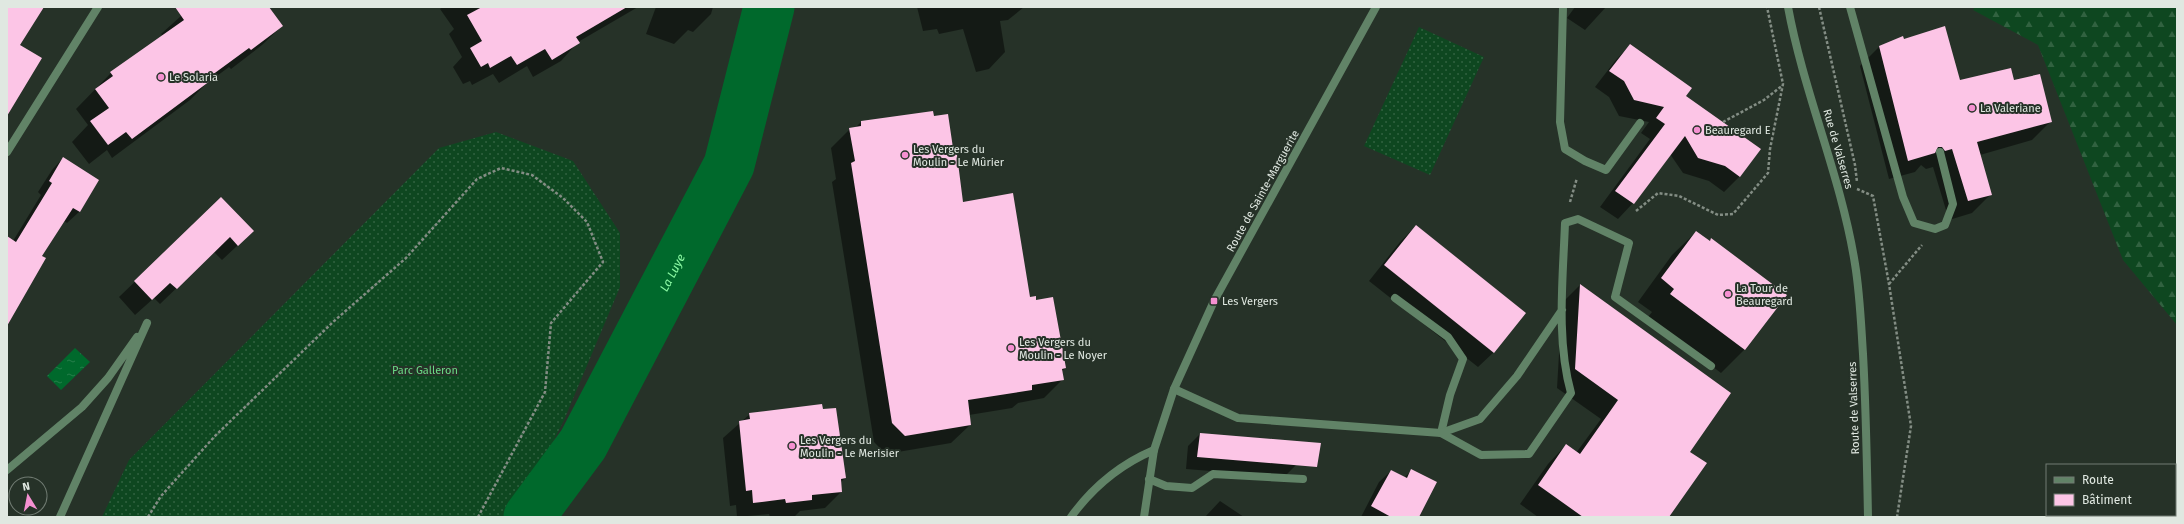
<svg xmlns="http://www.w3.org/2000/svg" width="2184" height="524" font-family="'Fira Sans',sans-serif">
  <defs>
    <pattern id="grass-dots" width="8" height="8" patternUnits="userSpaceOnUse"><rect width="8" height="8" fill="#0e4720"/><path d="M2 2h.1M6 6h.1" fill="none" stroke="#316240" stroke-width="1.8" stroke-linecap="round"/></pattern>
    <pattern id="forest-firs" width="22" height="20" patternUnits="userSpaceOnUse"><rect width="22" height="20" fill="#0e4720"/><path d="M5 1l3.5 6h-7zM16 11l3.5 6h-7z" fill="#316240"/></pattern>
    <pattern id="water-ripples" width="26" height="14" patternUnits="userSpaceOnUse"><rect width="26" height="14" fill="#00692c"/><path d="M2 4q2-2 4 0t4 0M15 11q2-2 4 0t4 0" fill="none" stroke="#257e4a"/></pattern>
  </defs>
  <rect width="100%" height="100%" fill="#263228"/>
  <path fill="url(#grass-dots)" d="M1419 27 1484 57 1430 175 1364 146Z
    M496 132 573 161 620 233V287L564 420 515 517H102L129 460 439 148Z"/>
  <path fill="url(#forest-firs)" d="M1975 7H2177V325L2123 260 2038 45 1973 10Z"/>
  <path fill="url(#water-ripples)" d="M75 348 90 362 61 390 47 376Z"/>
  <path fill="#0007" d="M191 7H267L282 26 262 45 231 69 229 67 206 84 190 100 112 158 107 150 89 164 72 142 88 125 76 109 111 73 163 36 161 34Z
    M442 7H638L578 42 561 61 533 77 527 66 499 83 493 74 472 85 470 81 463 84 453 67 462 57 449 34 454 29 440 9Z
    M656 7H713L711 14 693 32 688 30 674 44 646 34Z
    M917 7H1024L1008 20 1000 21 1005 52 989 69 976 72 963 29 939 34 937 29 923 31Z
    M1575 7H1606L1585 30 1567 18Z
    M1903 40 1960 81 2014 82 2051 121 2032 140 1980 155 1991 194 1972 213 1949 220 1933 167 1926 169 1921 165 1915 172 1889 179 1860 66 1879 47Z
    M1630 45 1684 96 1760 149 1739 177 1724 192 1709 181 1683 173 1670 154 1633 203 1618 219 1600 207 1650 139 1641 133 1649 122 1619 116 1609 97 1595 87 1615 61Z
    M861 122 963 203 1029 298 1035 302 1065 368 1062 371 1063 379 1044 398 1018 403 1012 408 969 415 970 425 951 443 886 454 874 442 832 182 836 179 831 148 850 129 855 128Z
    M63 158 98 180 79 212 67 223 64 221 41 257 7 319V238L13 241 41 195 38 192 52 170Z
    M221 199 253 231 222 260 214 252 160 304 154 298 135 315 119 297Z
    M1416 226 1494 352 1478 367 1369 281 1400 242Z
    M1696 232 1709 242 1711 239 1745 349 1721 373 1648 317 1652 312 1638 302 1672 255Z
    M1580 285 1730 393 1688 452 1668 517H1538L1520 504 1548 464 1566 445 1576 453 1601 419 1557 388 1562 303Z
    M822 410 845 478 840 483 841 492 825 508 800 511 795 516 770 517 769 514 737 517 736 505 730 506 723 438 750 414Z
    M1200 434 1296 465 1284 477 1186 469 1188 446Z
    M1412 470 1418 517H1361L1379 482 1391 471 1404 478Z
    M1220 501 1244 517H1205Z"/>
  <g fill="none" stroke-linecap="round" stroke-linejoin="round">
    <path stroke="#00692c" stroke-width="51" id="s1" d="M529 517 583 444 729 165 769 7"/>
  </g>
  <path fill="#fcc5e6" d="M7 7H44L20 45 42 58 7 116Z
    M175 7H269L283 26 251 50 249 48 208 78 210 81 132 139 126 132 108 145 90 121 109 108 95 89 113 76 110 72 184 20Z
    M482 7H627L576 37 580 43 552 60 545 49 517 65 511 56 490 68 488 63 481 67 470 48 482 41 467 15Z
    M1945 26 1960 80 2011 68 2014 80 2040 74 2052 122 1977 142 1992 195 1968 201 1952 149 1945 151 1942 147H1938L1935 153 1908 161 1879 46 1903 36 1904 39Z
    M1630 44 1692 88 1686 96 1761 149 1740 177 1725 166 1698 158 1685 136 1634 204 1615 191 1665 124 1656 118 1664 107 1634 100 1624 81 1609 71Z
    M933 111 934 116 948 114 953 148 956 147 963 202 1013 193 1030 297 1036 296V300L1053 297 1066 368 1062 369 1064 380 1032 385V390L968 400 971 425 905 436 892 423 851 163 855 161 849 128 861 126V121Z
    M63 157 99 180 80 212 73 208 42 256 46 258 7 326V236L16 242 52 183 49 181Z
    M221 197 254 231 238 246 230 237 177 289 170 283 152 300 134 281Z
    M1416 225 1526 313 1494 353 1384 265Z
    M1696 231 1710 241 1711 238 1787 295 1745 350 1670 294 1674 289 1661 278Z
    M1580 284 1731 393 1690 452 1707 463 1669 517H1583L1538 485 1566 444 1580 454 1618 400 1575 369Z
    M822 404 823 409 836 408 846 478 841 479 842 492 812 495V500L786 503 785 499 753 503 752 490 746 491 739 421 750 419 749 413Z
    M1200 433 1321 443 1317 467 1197 457Z
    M1411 469 1437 482 1419 517H1391L1371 506 1391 470 1407 478Z"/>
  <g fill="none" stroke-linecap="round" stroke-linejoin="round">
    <path stroke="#838d84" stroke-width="2.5" stroke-dasharray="3 2" stroke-linecap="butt" d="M1819 7 1855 165 1857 182
      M1723 122 1764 100 1783 85
      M1857 189 1873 196 1889 284 1911 426 1897 517
      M1570 202 1577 178
      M1636 211 1658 193 1679 196 1718 215 1733 214 1768 173 1770 149 1783 84 1767 7
      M1889 284 1922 245
      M148 517 161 496 215 436 333 322 406 258 477 179 501 168 532 175 563 198 587 222 603 262 551 323 545 392 478 517"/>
    <path stroke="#618367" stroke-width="8" d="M1850 7 1903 197 1914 223 1935 229 1945 225 1953 204 1940 152
      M1395 298 1448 337 1463 359 1450 395 1441 433
      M7 470 82 407 108 378 137 337
      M1149 479 1166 486 1192 488 1213 474 1303 479
      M60 517 147 323
      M1071 517C1092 488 1121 464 1154 450"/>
    <path stroke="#618367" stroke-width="8" d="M1563 7 1560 122 1565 149 1585 161 1606 170 1640 123
      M7 152 98 7
      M1174 389 1238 418 1441 433 1481 455 1529 454 1571 393C1556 339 1563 279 1565 223L1578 219 1629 243 1615 297 1711 366
      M1441 433 1480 419 1517 376 1562 310
      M2160 515 2163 517
      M2123 517 2124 515"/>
    <path stroke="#618367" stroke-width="8" d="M1788 7C1804 94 1841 176 1855 264 1860 294 1861 324 1863 354 1866 408 1867 463 1868 517
      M1144 517 1154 450 1174 389 1214 301 1376 7"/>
  </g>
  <g fill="#f590d1" stroke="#263228" stroke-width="1.5">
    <circle cx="161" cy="77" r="4"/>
    <circle cx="1972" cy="108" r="4"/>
    <circle cx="1697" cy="130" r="4"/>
    <circle cx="905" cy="155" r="4"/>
    <circle cx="1728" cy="294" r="4"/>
    <rect x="1210" y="297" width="8" height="8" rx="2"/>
    <circle cx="1011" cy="348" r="4"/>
    <circle cx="792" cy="446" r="4"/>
  </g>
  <g text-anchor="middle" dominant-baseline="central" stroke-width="4" stroke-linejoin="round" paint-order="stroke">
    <g font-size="11" fill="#e0e8e1" stroke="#263228" text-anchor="start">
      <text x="169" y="77">Le Solaria</text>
      <text x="1980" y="108">La Valeriane</text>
      <text x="1705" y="130">Beauregard E</text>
      <text x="913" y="149">Les Vergers du<tspan x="913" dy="13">Moulin - Le Mûrier</tspan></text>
      <text x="1736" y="288">La Tour de<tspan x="1736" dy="13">Beauregard</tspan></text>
      <text x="1222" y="301">Les Vergers</text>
      <text x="1019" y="342">Les Vergers du<tspan x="1019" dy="13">Moulin - Le Noyer</tspan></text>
      <text x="800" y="440">Les Vergers du<tspan x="800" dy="13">Moulin - Le Merisier</tspan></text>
    </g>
    <g font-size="11" fill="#e0e8e1" stroke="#263228">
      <text transform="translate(1838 149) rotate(74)">Rue de Valserres</text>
      <text transform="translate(1263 191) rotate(-61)">Route de Sainte-Marguerite</text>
      <text transform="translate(1854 408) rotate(-92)">Route de Valserres</text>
    </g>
    <g font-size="11" fill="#6bda86" stroke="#263228">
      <text x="425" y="370">Parc Galleron</text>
    </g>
    <g font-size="12" font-style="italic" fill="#8bf9a4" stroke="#263228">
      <text stroke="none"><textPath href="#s1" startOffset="284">La Luye</textPath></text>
    </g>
  </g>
  <rect width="2184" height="524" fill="none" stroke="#e0e8e1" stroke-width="16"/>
  <rect x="2046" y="464" width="130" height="52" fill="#263228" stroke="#707b72"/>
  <rect x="2054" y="477" width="20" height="6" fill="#618367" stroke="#707b72"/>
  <text x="2082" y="484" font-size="12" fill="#e0e8e1">Route</text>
  <rect x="2054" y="494" width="20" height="12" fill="#fcc5e6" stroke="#707b72"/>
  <text x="2082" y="504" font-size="12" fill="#e0e8e1">Bâtiment</text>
  <g transform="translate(28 496) rotate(350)"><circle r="19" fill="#263228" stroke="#707b72"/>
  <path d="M0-3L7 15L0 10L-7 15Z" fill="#f590d1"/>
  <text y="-6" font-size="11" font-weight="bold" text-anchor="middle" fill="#e0e8e1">N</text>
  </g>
</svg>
